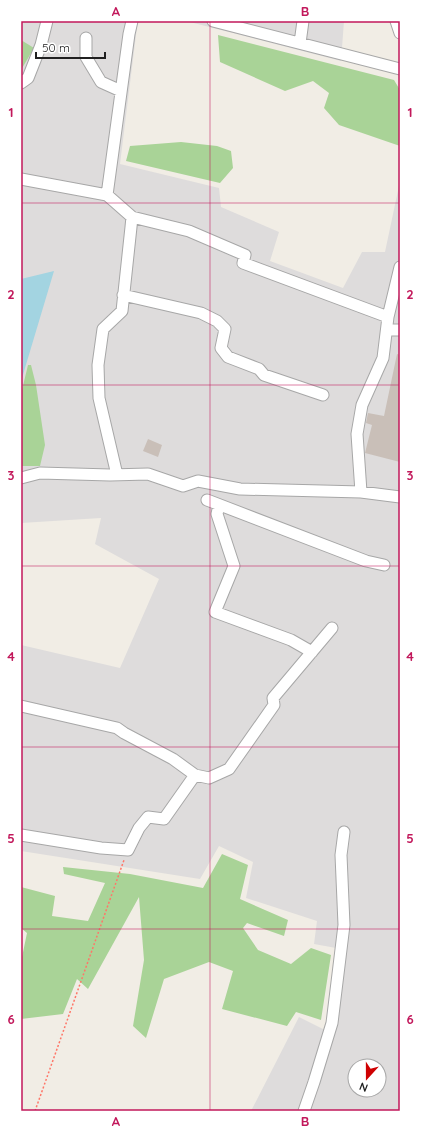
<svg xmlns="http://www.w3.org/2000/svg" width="421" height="1132" font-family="Quicksand,sans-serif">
  <rect width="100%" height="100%" fill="#f1ede5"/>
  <path fill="#dedcdc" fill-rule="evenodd" d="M21 21H122L137 27 120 164 219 188 221 207 279 232 270 261 343 288 362 252H385L400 181V1111H251L299 1017 325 1030 336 948 314 944 317 921 246 898 253 862 219 846 200 879 21 851V645L120 668 159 579 95 544 101 518 21 523ZM355 1066H379V1090H355Z
    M186 21H344L341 61Z"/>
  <path fill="#a9d397" d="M218 35 394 80 400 90V146L339 125 324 108 329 93 313 81 285 91 220 62Z
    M21 40 34 48 21 70Z
    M181 142 217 146 231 151 233 168 220 183 126 161 130 146Z
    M28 365H31L36 385 45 445 40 466H21V394Z
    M222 854 248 865 240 899 288 920 284 936 247 923 243 928 258 950 291 964 311 948 331 955 321 1020 296 1012 287 1026 222 1009 233 971 209 962 164 979 146 1038 133 1026 144 960 139 897 88 989 77 979 63 1014 21 1019V962L27 933 21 928V887L55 896 52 916 88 921 105 883 64 874 63 867 130 874 203 888Z"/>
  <path fill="#a3d4e1" d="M54 271 25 368 21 382V279Z"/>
  <path fill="#c9bfb8" d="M397 354 400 355V462L365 453 372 425 366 423 368 413 384 416Z
    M148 439 162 445 158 457 143 451Z"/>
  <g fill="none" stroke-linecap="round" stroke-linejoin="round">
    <defs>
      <path id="minor" d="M213 21 400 69
        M396 21 400 33
        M86 38V57L101 82 121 91
        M300 43 303 21
        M21 83 28 78 41 45 47 21
        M21 179 107 195 132 217
        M107 195 129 34 132 21
        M123 295 201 313 217 321 225 329 221 348 228 357 259 369 264 375 323 395
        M387 330H400
        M117 475 99 398 98 365 103 329 122 311 131 227 132 217 189 231 245 255 243 263 388 317
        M21 478 40 473 110 475 148 474 183 486 198 481 240 489 361 492 400 497
        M361 492 357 434 362 405 383 358 388 317 400 267
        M207 500 366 561 384 565
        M219 505 217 514 234 566 215 612 291 640 312 652
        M21 706 117 728 124 733 173 759 195 775 209 778 229 769 274 705 273 698 332 628
        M21 835 101 848 128 850 139 828 148 817 164 819 195 775
        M304 1111 314 1082 332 1023 344 925 341 855 344 832"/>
    </defs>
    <use href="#minor" stroke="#a7a7a7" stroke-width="13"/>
    <path stroke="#ff7668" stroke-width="1.5" stroke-dasharray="2 2" stroke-linecap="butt" d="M35 1111 124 860"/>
    <use href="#minor" stroke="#fff" stroke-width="11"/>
  </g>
  <path fill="none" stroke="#c2185b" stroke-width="1" stroke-opacity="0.55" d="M210 21V1111M21 203H400M21 385H400M21 566H400M21 747H400M21 929H400"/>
  <rect width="421" height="1132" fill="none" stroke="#ffffff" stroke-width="44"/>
  <g transform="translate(367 1078) rotate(201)"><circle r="19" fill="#ffffff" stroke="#a6a6a6"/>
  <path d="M0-3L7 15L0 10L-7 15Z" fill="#cf0002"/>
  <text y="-6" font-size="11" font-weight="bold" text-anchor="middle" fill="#202020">N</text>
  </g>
  <path d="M36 52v6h69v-6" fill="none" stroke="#202020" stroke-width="2"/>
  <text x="42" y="52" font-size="12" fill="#202020" stroke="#ffffff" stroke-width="3" paint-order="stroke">50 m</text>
  <rect x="22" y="22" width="377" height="1088" fill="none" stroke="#c2185b" stroke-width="1.5"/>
  <g font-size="13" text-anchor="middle" font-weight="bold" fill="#c2185b">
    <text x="116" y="16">A</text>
    <text x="305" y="16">B</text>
    <text x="11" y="117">1</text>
    <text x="410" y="117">1</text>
    <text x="11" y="299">2</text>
    <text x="410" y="299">2</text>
    <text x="11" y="480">3</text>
    <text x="410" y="480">3</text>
    <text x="11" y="661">4</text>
    <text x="410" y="661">4</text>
    <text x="11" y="843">5</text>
    <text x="410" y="843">5</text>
    <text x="11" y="1024">6</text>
    <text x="410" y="1024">6</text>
    <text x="116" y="1126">A</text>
    <text x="305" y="1126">B</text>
  </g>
</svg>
